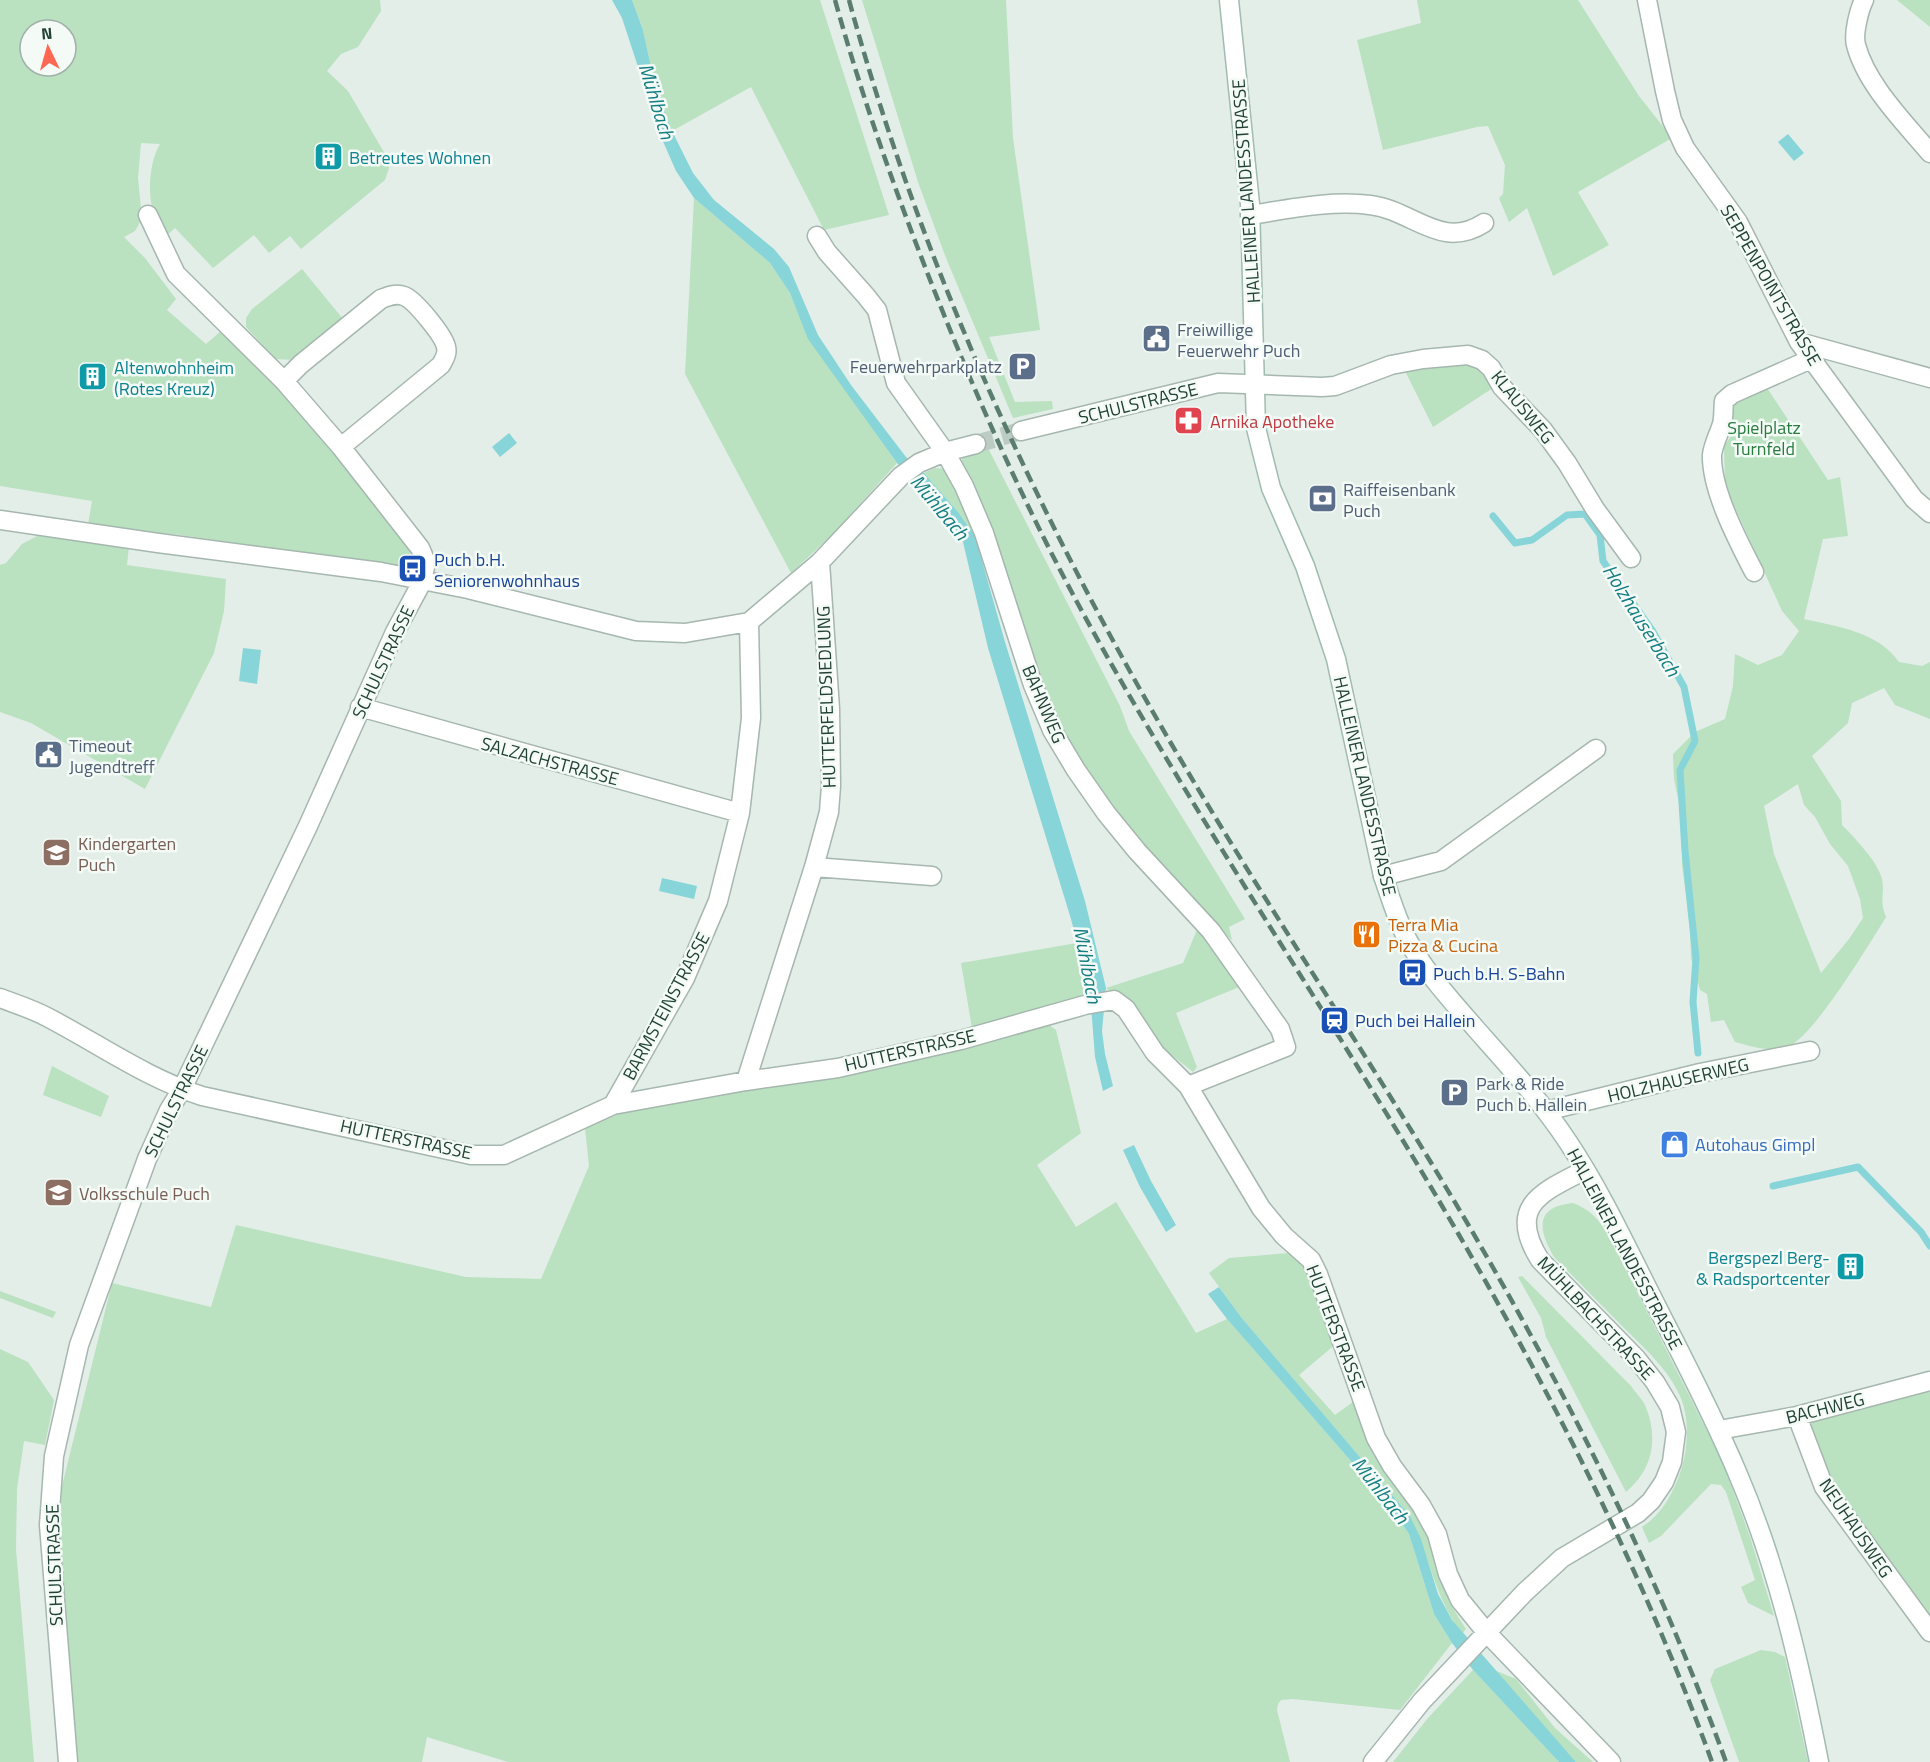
<svg xmlns="http://www.w3.org/2000/svg" width="1930" height="1762" font-family="'Titillium Web',sans-serif">
  <rect width="100%" height="100%" fill="#e3eee8"/>
  <path fill="#bae1c0" fill-rule="evenodd" d="M0 0H380L381 11 358 47 341 54 327 71 348 91 388 159 389 168 385 180 301 249 290 236 269 253 254 235 213 268 175 228 166 236C162 227 156 218 153 210 147 192 150 160 160 144L141 143 138 178 142 219 135 231 124 237 145 258 176 299 167 310 206 344 221 331 284 392 410 548C411 558 410 563 401 567L174 534 135 533 88 525 92 501 0 486ZM30 30H66V66H30Z
    M632 0H820L889 215 824 230 751 87 672 131 655 85 643 30Z
    M862 0H1006L1013 138 1040 330 989 337 1015 402 1052 401 1053 409 1013 418 946 258 918 182Z
    M1417 0H1578L1639 96 1672 138 1578 192 1609 245 1553 276 1527 208 1509 222 1499 198 1503 194 1505 165 1488 126 1477 127 1383 150 1357 40 1421 23Z
    M1897 0H1930V27Z
    M694 198 770 263 790 293 809 339 897 463 834 533 791 573 685 374Z
    M302 269 343 319 295 360 275 359 246 327V318L252 309Z
    M1479 362 1496 386 1433 427 1403 367Z
    M1767 388 1828 480 1840 477 1848 536 1823 539 1804 619C1838 627 1877 631 1899 662L1922 666 1930 662V719L1895 705 1884 688 1852 703 1848 723 1812 756 1841 801 1842 825C1854 837 1878 862 1882 879 1885 894 1879 901 1886 917 1870 943 1814 1036 1789 1046 1770 1053 1754 1047 1735 1042L1724 1020 1711 1022 1707 994 1700 990 1691 958 1690 928 1682 864V818L1674 779 1673 754 1695 732 1725 719 1733 686 1735 654 1758 665 1782 655 1799 631 1782 611 1725 486 1724 446 1733 433 1729 410 1733 403ZM1798 784 1804 805 1815 817 1830 844 1848 866 1860 899 1863 918 1849 939 1821 973 1774 854 1764 806Z
    M988 448 1120 706 1129 731 1245 919 1229 927 1232 940 1213 926 1139 849 1056 730 960 463 964 456Z
    M935 468 945 469 961 499 975 536 958 512 924 473Z
    M39 535 129 546 127 565 226 579 224 611 214 653 145 789 31 723 0 712V565L6 563 22 544Z
    M1199 925 1244 985 1176 1013 1197 1067 1193 1072 1163 1048 1129 1004 1106 988 1183 963Z
    M1077 943 1090 993 972 1028 961 963Z
    M1048 1024 1056 1030 1081 1133 1037 1165 1076 1227 1116 1202 1196 1333 1227 1319 1391 1507 1409 1534 1434 1614 1452 1643 1400 1710 1293 1699 1281 1700 1278 1704 1277 1710 1290 1762H508L427 1737 422 1762H78C70 1671 56 1578 62 1486L112 1283 211 1307 236 1225 466 1277 541 1279 589 1166 585 1128 621 1113Z
    M52 1066 109 1096 101 1117 43 1095Z
    M1573 1203C1600 1214 1602 1227 1616 1250L1724 1465 1751 1540 1774 1616 1748 1603 1741 1587 1755 1580 1726 1492 1721 1485 1711 1484 1661 1536 1649 1543 1642 1527C1660 1515 1669 1500 1677 1481 1688 1456 1691 1421 1680 1396 1668 1369 1645 1349 1625 1329 1601 1305 1578 1281 1554 1257 1539 1231 1533 1207 1573 1203Z
    M1289 1253 1301 1262 1337 1343 1299 1375 1335 1415 1357 1399 1373 1454 1427 1532 1439 1577 1450 1604 1466 1629 1462 1634C1434 1596 1430 1557 1410 1516L1241 1317 1209 1273 1229 1258Z
    M1522 1276 1631 1386C1635 1392 1642 1399 1645 1405 1659 1438 1653 1470 1626 1492L1546 1337 1541 1318 1518 1277Z
    M0 1291 56 1312 53 1318 0 1298Z
    M0 1349 28 1362 54 1400 45 1445 24 1441 17 1489 16 1549 34 1762H0Z
    M1930 1391V1622L1829 1486 1809 1421Z
    M1761 1650 1775 1652 1785 1657 1808 1762H1739L1710 1680 1715 1669Z
    M1473 1670 1559 1762H1393L1428 1718Z
    M1494 1670 1516 1679 1555 1728 1593 1762H1576Z"/>
  <path fill="#87d5d8" d="M612 0H632L643 30 655 85 672 131 693 173 714 200 774 249 789 267 818 335 851 385 906 457 924 473 958 512 975 536 1005 642 1085 901 1106 988 1102 1031 1105 1054 1113 1086 1103 1091 1095 1057 1090 993 1071 919 988 648 963 542 949 517 897 463 808 339 790 293 770 263 694 198 676 171 661 137 622 18Z
    M1788 134 1804 153 1794 161 1778 142Z
    M509 433 517 443 500 457 492 447Z
    M243 648 261 650 257 684 239 681Z
    M662 878 697 886 694 899 659 891Z
    M1134 1145 1151 1181 1176 1225 1166 1232 1140 1187 1123 1150Z
    M1219 1287 1241 1317 1410 1516 1421 1539 1438 1594 1452 1620 1576 1762H1559L1473 1670 1452 1643 1434 1614 1409 1534 1391 1507 1227 1319 1208 1294Z"/>
  <g fill="none" stroke-linecap="round" stroke-linejoin="round">
    <path stroke="#87d5d8" stroke-width="7" d="M1493 516 1515 543 1532 540 1567 515 1585 514 1600 535 1603 561 1652 630 1684 687 1695 741 1680 770 1685 851 1696 958 1693 1002 1698 1053
      M1773 1186 1858 1167 1921 1232 1930 1246"/>
    <path stroke="#bcccc4" stroke-width="18" stroke-dasharray="18 9" stroke-linecap="butt" d="M976 444 1021 431"/>
    <defs>
      <path id="minor" d="M1647 0 1665 91 1672 120 1685 148 1738 222 1799 342 1914 499 1930 513
        M1864 0C1859 10 1853 34 1856 45 1866 84 1904 122 1930 153
        M1250 215C1289 209 1331 200 1370 205 1413 210 1441 251 1484 223
        M817 236 827 252 866 296 877 310 896 383 945 452 964 486 984 533 1033 685 1052 730 1076 770 1106 813 1137 851 1211 931 1280 1029 1286 1047 1188 1086
        M1799 342 1930 378
        M284 381 301 364 381 299C389 296 396 293 404 296 415 300 444 336 446 347 448 354 444 359 441 365L341 447
        M1021 431 1218 383 1322 387 1335 386 1391 365 1423 359 1468 355 1482 360 1491 368 1502 387 1543 430 1567 463 1595 509 1631 558
        M0 520 158 543 381 572 468 589 636 631 685 633 749 622 820 562 901 476 919 463 945 452 976 444
        M1754 572C1738 541 1711 490 1712 455 1713 445 1719 434 1722 424 1724 416 1723 409 1724 401L1732 394 1811 359
        M360 707 740 813
        M814 867 932 876
        M1383 876 1441 861 1596 749
        M0 998C16 1004 32 1009 47 1017 99 1044 146 1078 202 1096L471 1155H504L613 1105 746 1081 838 1068 961 1040 1085 1005 1114 1000 1126 1009 1155 1053 1188 1086 1261 1208 1284 1236 1311 1260 1318 1274 1376 1438 1392 1466 1421 1505 1437 1534 1448 1574 1460 1600 1487 1633 1611 1762
        M746 1081 814 867 829 812 831 786 830 709 820 562
        M613 1105 685 978 718 901 740 813 751 718 749 622
        M1546 1111 1700 1073 1810 1051
        M1797 1416 1824 1487 1930 1632
        M1719 1430 1797 1416 1930 1381
        M68 1762 49 1525 54 1456 79 1345 147 1159 169 1110 182 1089 308 826 395 632 422 582 426 562 420 548 341 447 284 381 176 274 148 215
        M1373 1762 1422 1701 1525 1592 1562 1558 1638 1513 1651 1501 1664 1482 1672 1462 1676 1432 1670 1407 1655 1382 1636 1358 1540 1260C1506 1206 1542 1192 1585 1170"/>
      <path id="secondary" d="M1229 0 1250 204 1256 428 1271 488 1305 566 1336 659 1383 876C1390 896 1396 917 1406 937 1424 971 1451 1000 1476 1029 1508 1065 1541 1101 1568 1142 1602 1193 1628 1250 1656 1305 1684 1360 1713 1415 1737 1472 1777 1565 1800 1664 1819 1762"/>
    </defs>
    <use href="#minor" stroke="#a5b7af" stroke-width="21"/>
    <use href="#secondary" stroke="#a0bbaf" stroke-width="21"/>
    <use href="#minor" stroke="#fff" stroke-width="18"/>
    <use href="#secondary" stroke="#fff" stroke-width="18"/>
    <path stroke="#5b7d70" stroke-width="4.5" stroke-dasharray="12 6" stroke-linecap="butt" d="M835 0C867 115 908 227 953 337 992 432 1035 525 1084 615 1200 827 1338 1026 1459 1235 1557 1404 1645 1578 1712 1762
      M849 0C920 261 1035 511 1172 745 1267 907 1373 1063 1469 1226 1569 1397 1658 1575 1726 1762"/>
  </g>
  <defs>
    <symbol id="building-square" viewBox="-11 -11 22 22"><rect x="-9" y="-9" width="18" height="18" rx="4" fill="#0f9aa8" stroke="#f4faf6"/><path d="M-4-6H4V6H1V3H-1V6H-4ZM-2.5-4.3h1.7v1.8h-1.7ZM.8-4.3h1.7v1.8H.8ZM-2.5-1h1.7V.8h-1.7ZM.8-1h1.7V.8H.8Z" fill="#fff"/></symbol>
    <symbol id="civic-square" viewBox="-11 -11 22 22"><rect x="-9" y="-9" width="18" height="18" rx="4" fill="#5c6f8a" stroke="#f4faf6"/><path d="M-.6-6.5H3V-4.5H.6V-3L4-1V1h2V6H-6V1h2V-1L-.6-3ZM-1.2 2.5V6h2.4V2.5Z" fill="#fff"/></symbol>
    <symbol id="parking-square" viewBox="-11 -11 22 22"><rect x="-9" y="-9" width="18" height="18" rx="4" fill="#5c6f8a" stroke="#f4faf6"/><path d="M-3.5-5.5H1a3.5 3.5 0 0 1 0 7H-1V5.5H-3.5ZM-1-3.4V-.6H.8a1.4 1.4 0 0 0 0-2.8Z" fill="#fff"/></symbol>
    <symbol id="pharmacy-square" viewBox="-11 -11 22 22"><rect x="-9" y="-9" width="18" height="18" rx="4" fill="#e0444e" stroke="#f4faf6"/><path d="M-2-6h4v4h4v4h-4v4h-4v-4h-4v-4h4Z" fill="#fff"/></symbol>
    <symbol id="bank-square" viewBox="-11 -11 22 22"><rect x="-9" y="-9" width="18" height="18" rx="4" fill="#5c6f8a" stroke="#f4faf6"/><path d="M-6-4H6V4H-6ZM0-2.3a2.3 2.3 0 1 0 0 4.6a2.3 2.3 0 1 0 0-4.6Z" fill="#fff"/></symbol>
    <symbol id="bus-square" viewBox="-11 -11 22 22"><rect x="-9" y="-9" width="18" height="18" rx="4" fill="#1a4fb4" stroke="#f4faf6"/><path d="M-5-6H5V4H4V6H2V4H-2V6H-4V4H-5ZM-3.5-4V0h7V-4ZM-3.5 1.2v1.5H-2V1.2ZM2 1.2v1.5H3.5V1.2Z" fill="#fff"/></symbol>
    <symbol id="school-square" viewBox="-11 -11 22 22"><rect x="-9" y="-9" width="18" height="18" rx="4" fill="#8d6e63" stroke="#f4faf6"/><path d="M0-5L7-2L0 1L-7-2ZM-4 1L0 2.5L4 1V4Q0 6-4 4Z" fill="#fff"/></symbol>
    <symbol id="restaurant-square" viewBox="-11 -11 22 22"><rect x="-9" y="-9" width="18" height="18" rx="4" fill="#e8710a" stroke="#f4faf6"/><path d="M-5-6h1v4h1v-4h1v4h1v-4h1v5L-1.5 .5V6h-2V.5L-5-1ZM5-6V6H3V1.5H1.5Q1.5-4 5-6Z" fill="#fff"/></symbol>
    <symbol id="station-square" viewBox="-11 -11 22 22"><rect x="-9" y="-9" width="18" height="18" rx="4" fill="#1a4fb4" stroke="#f4faf6"/><path d="M-3-6H3Q5-6 5-4V2Q5 4 3 4L4.5 6H3L1.5 4h-3L-3 6H-4.5L-3 4Q-5 4-5 2V-4Q-5-6-3-6ZM-3.5-4v3h7v-3ZM-3.5 1v1.5H-2V1ZM2 1v1.5H3.5V1Z" fill="#fff"/></symbol>
    <symbol id="shop-square" viewBox="-11 -11 22 22"><rect x="-9" y="-9" width="18" height="18" rx="4" fill="#3f7fe0" stroke="#f4faf6"/><path d="M-5-2.5h2.3a2.7 3.5 0 0 1 5.4 0H5L5.5 6h-11ZM-1.5-2.5h3a1.5 2.3 0 0 0-3 0Z" fill="#fff"/></symbol>
  </defs>
  <g fill-rule="evenodd">
    <use href="#building-square" x="312" y="140" width="33" height="33"/>
    <use href="#civic-square" x="1140" y="322" width="33" height="33"/>
    <use href="#parking-square" x="1006" y="350" width="33" height="33"/>
    <use href="#building-square" x="76" y="360" width="33" height="33"/>
    <use href="#pharmacy-square" x="1172" y="404" width="33" height="33"/>
    <use href="#bank-square" x="1306" y="482" width="33" height="33"/>
    <use href="#bus-square" x="396" y="552" width="33" height="33"/>
    <use href="#civic-square" x="32" y="738" width="33" height="33"/>
    <use href="#school-square" x="40" y="836" width="33" height="33"/>
    <use href="#restaurant-square" x="1350" y="918" width="33" height="33"/>
    <use href="#bus-square" x="1396" y="956" width="33" height="33"/>
    <use href="#station-square" x="1318" y="1004" width="33" height="33"/>
    <use href="#parking-square" x="1438" y="1076" width="33" height="33"/>
    <use href="#shop-square" x="1658" y="1128" width="33" height="33"/>
    <use href="#school-square" x="42" y="1176" width="33" height="33"/>
    <use href="#building-square" x="1834" y="1250" width="33" height="33"/>
  </g>
  <g text-anchor="middle" dominant-baseline="central" stroke-width="5" stroke-linejoin="round" paint-order="stroke">
    <g font-size="18" fill="#0d838f" stroke="#f4faf6" text-anchor="start">
      <text x="349" y="157">Betreutes Wohnen</text>
      <text x="114" y="367">Altenwohnheim<tspan x="114" dy="21">(Rotes Kreuz)</tspan></text>
      <text x="1830" y="1257" text-anchor="end">Bergspezl Berg-<tspan x="1830" dy="21">&amp; Radsportcenter</tspan></text>
    </g>
    <g font-size="18" fill="#214235" stroke="#f4faf6">
      <text transform="translate(1246 191) rotate(-94)">HALLEINER LANDESSTRASSE</text>
      <text transform="translate(1771 285) rotate(60)">SEPPENPOINTSTRASSE</text>
      <text transform="translate(1138 403) rotate(-14)">SCHULSTRASSE</text>
      <text transform="translate(1523 407) rotate(51)">KLAUSWEG</text>
      <text transform="translate(383 662) rotate(-65)">SCHULSTRASSE</text>
      <text transform="translate(826 697) rotate(-92)">HUTTERFELDSIEDLUNG</text>
      <text transform="translate(1044 704) rotate(67)">BAHNWEG</text>
      <text transform="translate(550 761) rotate(15)">SALZACHSTRASSE</text>
      <text transform="translate(1365 786) rotate(77)">HALLEINER LANDESSTRASSE</text>
      <text transform="translate(666 1006) rotate(-62)">BARMSTEINSTRASSE</text>
      <text transform="translate(910 1050) rotate(-13)">HUTTERSTRASSE</text>
      <text transform="translate(1678 1080) rotate(-13)">HOLZHAUSERWEG</text>
      <text transform="translate(176 1101) rotate(-64)">SCHULSTRASSE</text>
      <text transform="translate(406 1139) rotate(12)">HUTTERSTRASSE</text>
      <text transform="translate(1625 1249) rotate(62)">HALLEINER LANDESSTRASSE</text>
      <text transform="translate(1596 1318) rotate(47)">MÜHLBACHSTRASSE</text>
      <text transform="translate(1336 1328) rotate(69)">HUTTERSTRASSE</text>
      <text transform="translate(1825 1408) rotate(-14)">BACHWEG</text>
      <text transform="translate(1856 1528) rotate(56)">NEUHAUSWEG</text>
      <text transform="translate(54 1565) rotate(-92)">SCHULSTRASSE</text>
    </g>
    <g font-size="18" fill="#4e5e75" stroke="#f4faf6" text-anchor="start">
      <text x="1177" y="329">Freiwillige<tspan x="1177" dy="21">Feuerwehr Puch</tspan></text>
      <text x="1002" y="366" text-anchor="end">Feuerwehrparkplatz</text>
      <text x="1343" y="489">Raiffeisenbank<tspan x="1343" dy="21">Puch</tspan></text>
      <text x="69" y="745">Timeout<tspan x="69" dy="21">Jugendtreff</tspan></text>
      <text x="1476" y="1083">Park &amp; Ride<tspan x="1476" dy="21">Puch b. Hallein</tspan></text>
    </g>
    <g font-size="18" fill="#be3a42" stroke="#f4faf6" text-anchor="start">
      <text x="1210" y="421">Arnika Apotheke</text>
    </g>
    <g font-size="18" fill="#277c3e" stroke="#f4faf6">
      <text x="1764" y="427">Spielplatz<tspan x="1764" dy="21">Turnfeld</tspan></text>
    </g>
    <g font-size="18" fill="#164399" stroke="#f4faf6" text-anchor="start">
      <text x="434" y="559">Puch b.H.<tspan x="434" dy="21">Seniorenwohnhaus</tspan></text>
      <text x="1433" y="973">Puch b.H. S-Bahn</text>
      <text x="1355" y="1020">Puch bei Hallein</text>
    </g>
    <g font-size="18" fill="#785e54" stroke="#f4faf6" text-anchor="start">
      <text x="78" y="843">Kindergarten<tspan x="78" dy="21">Puch</tspan></text>
      <text x="79" y="1193">Volksschule Puch</text>
    </g>
    <g font-size="18" fill="#c56008" stroke="#f4faf6" text-anchor="start">
      <text x="1388" y="924">Terra Mia<tspan x="1388" dy="21">Pizza &amp; Cucina</tspan></text>
    </g>
    <g font-size="18" fill="#366cbe" stroke="#f4faf6" text-anchor="start">
      <text x="1695" y="1144">Autohaus Gimpl</text>
    </g>
    <g font-size="20" font-style="italic" fill="#157e83" stroke="#f4faf6">
      <text transform="translate(657 101) rotate(73)">Mühlbach</text>
      <text transform="translate(940 507) rotate(50)">Mühlbach</text>
      <text transform="translate(1642 620) rotate(58)">Holzhauserbach</text>
      <text transform="translate(1088 965) rotate(79)">Mühlbach</text>
      <text transform="translate(1381 1490) rotate(52)">Mühlbach</text>
    </g>
  </g>
  <g transform="translate(48 48) rotate(355)"><circle r="28" fill="#f4faf6" stroke="#a0b0a9" stroke-width="1.5"/>
  <path d="M0-4.5L10 22L0 15L-10 22Z" fill="#fe6752"/>
  <text y="-9" font-size="16" font-weight="bold" text-anchor="middle" fill="#214235">N</text>
  </g>
</svg>
